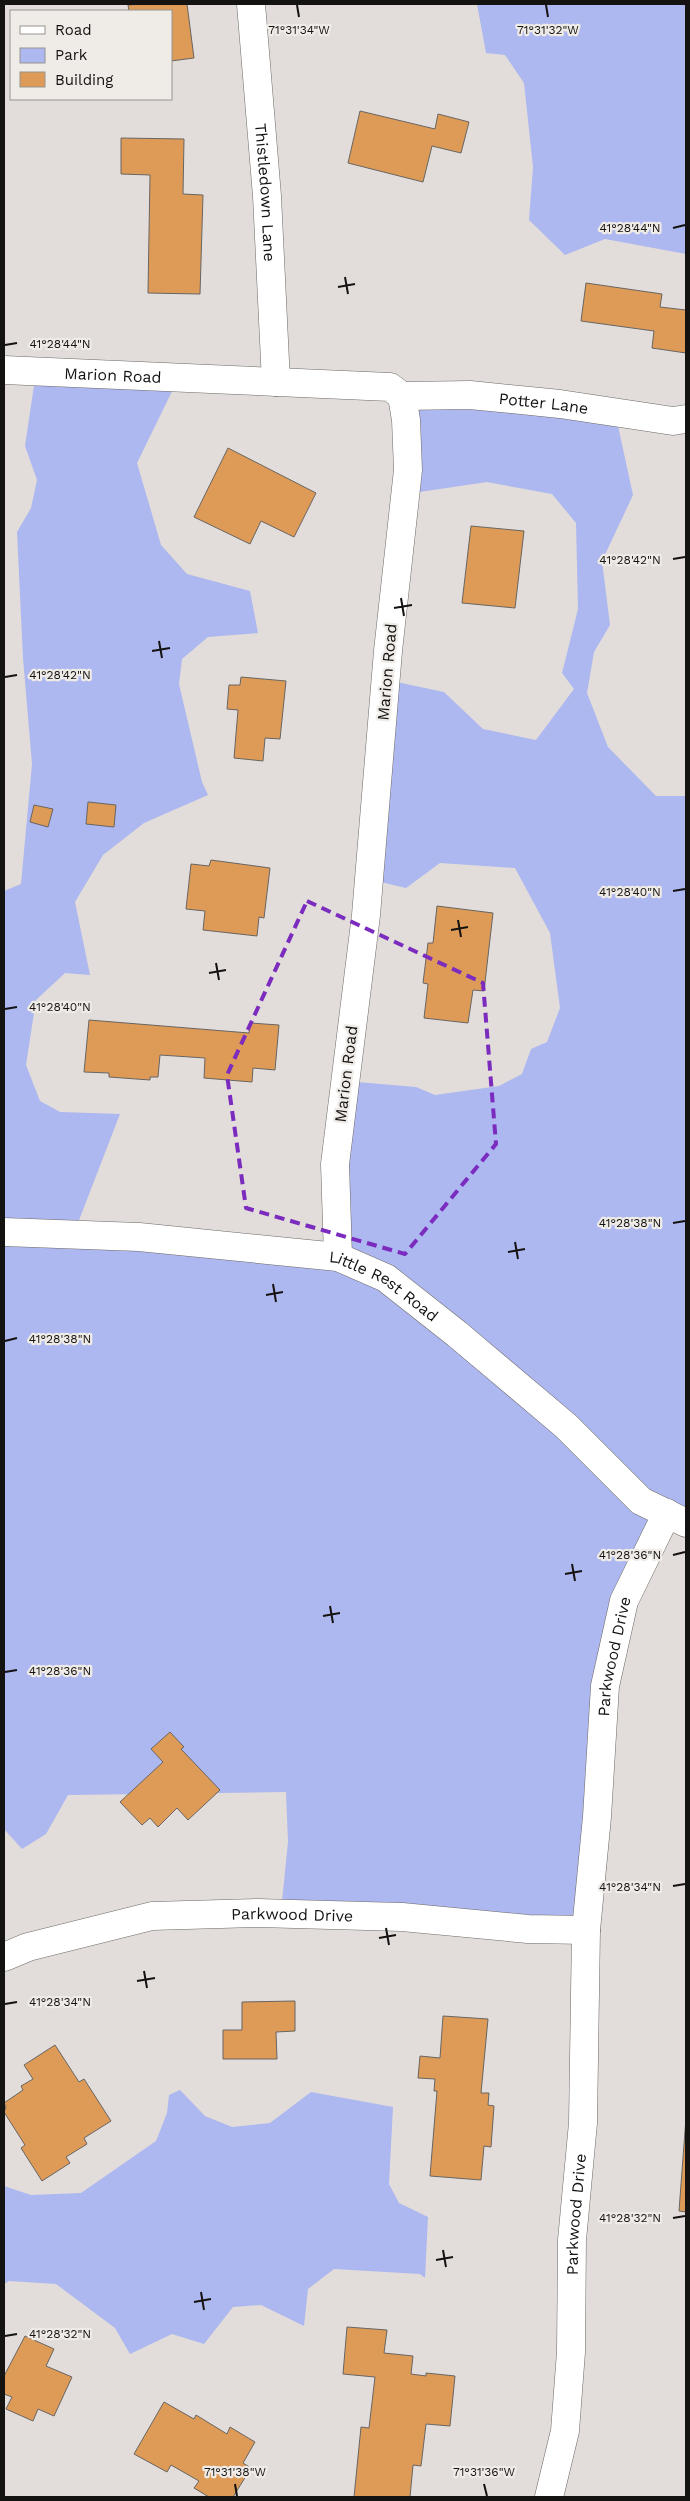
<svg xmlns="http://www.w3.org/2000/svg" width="690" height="2501" font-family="'Work Sans',sans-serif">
  <rect width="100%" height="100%" fill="#e2ddda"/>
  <path fill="#adb7f0" d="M477 4H686V254L605 239 565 255 529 220 533 167 524 83 505 55 486 53Z
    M36 372 179 377 137 463 161 545 187 574 250 591 258 633 208 637 182 659 179 684 202 782 208 795 144 823 103 855 75 902 90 975 65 973 36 1000 26 1065 40 1101 60 1112 120 1114 76 1228 325 1254 345 1081 416 1087 435 1095 499 1086 522 1074 531 1049 547 1042 560 1008 550 933 515 868 440 863 406 888 368 879 387 680 444 692 483 729 536 740 574 689 562 673 578 609 576 523 552 494 487 482 406 494 400 394 615 412 633 495 602 561 610 625 594 652 587 693 608 747 656 796H686V1519L673 1515 620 1599 580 1928 281 1911 288 1842 286 1792 68 1795 46 1834 22 1849 4 1829V891L21 884 32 764 23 658 17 532 31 508 37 480 25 446Z
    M180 2090 205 2116 232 2127 270 2123 311 2092 393 2107 389 2184 399 2203 428 2217 425 2278 420 2274 334 2269 308 2289 304 2326 261 2305 233 2307 204 2344 172 2334 130 2354 115 2328 56 2284 9 2281 4 2284V2186L31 2195 81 2193 156 2141 167 2113 169 2095Z"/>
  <path fill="#de9b58" stroke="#686562" d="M142 4H187L194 58 171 61V11H129L128 5Z
    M360 111 435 129 438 114 469 122 461 153 432 146 423 182 348 163Z
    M121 138 184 139 183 194 203 195 200 294 148 293 150 175 121 174Z
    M586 283 662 294 660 307 686 310V353L652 348 654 331 581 321Z
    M228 448 316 493 294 537 261 521 250 544 194 517Z
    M471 526 524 531 515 608 462 603Z
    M241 677 286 681 280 739 265 738 263 761 234 758 238 710 227 709 229 685H240Z
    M88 802 116 805 114 827 86 824Z
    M34 805 53 809 48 827 30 822Z
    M211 860 270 868 264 918 259 917 257 936 203 930 205 911 186 909 191 864 209 866Z
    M437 906 493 913 484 991 473 990 468 1023 424 1018 428 984 423 983 428 943H433Z
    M89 1020 249 1033 250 1023 279 1025 275 1070 253 1068 252 1082 204 1078 205 1058 160 1055 158 1077H150V1080L109 1077V1073L84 1072Z
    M170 1732 184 1747 181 1749 220 1790 188 1820 177 1808 158 1827 150 1818 142 1825 120 1802 163 1762 151 1749Z
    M295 2001V2031L276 2032 277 2059H223V2030H242V2002Z
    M443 2016 488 2019 481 2093H489L488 2105 494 2106 491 2147 484 2146 481 2180 430 2176 437 2091H434L435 2079 418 2078 420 2056 440 2058Z
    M55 2045 79 2082 84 2079 111 2121 84 2138 87 2144 66 2157 70 2163 42 2181 21 2148 25 2145 4 2112 6 2107 4 2103 23 2090 21 2086 33 2079 24 2065Z
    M686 2118V2212L679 2211Z
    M347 2327 387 2330 384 2353 413 2356 411 2374 426 2376V2373L455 2376 450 2426 426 2424 421 2466 413 2465 410 2497H354L361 2427 369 2428 375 2377 343 2374Z
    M25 2336 54 2349 46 2366 72 2377 54 2416 38 2409 33 2421 6 2409 12 2397 4 2394V2376Z
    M164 2402 194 2419 196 2415 227 2434 230 2427 255 2442 243 2463 251 2468 233 2497H209L194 2488 199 2481 171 2465 167 2472 134 2454Z"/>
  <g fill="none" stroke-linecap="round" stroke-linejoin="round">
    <defs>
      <g id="minor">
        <path id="s1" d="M251 4 267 196 276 382"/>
        <path id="s2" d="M4 370 390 387 402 396 406 420 408 470 388 651 366 915 335 1164 338 1257"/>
        <path id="s3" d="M402 396 470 395 560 404 673 421 686 419"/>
        <path id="s4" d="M4 1232 139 1237 338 1257 386 1278 457 1334 566 1426 641 1501 686 1523"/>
        <path id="s5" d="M4 1957 28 1947 152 1916 258 1913 402 1917 528 1929 586 1930"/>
        <path id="s6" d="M549 2497 565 2431 571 2352 572 2240 583 2123 586 1930 597 1817 605 1686 624 1601 667 1513"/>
      </g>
    </defs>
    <use href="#minor" stroke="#6d6966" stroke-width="29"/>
    <use href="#minor" stroke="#fff" stroke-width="28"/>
  </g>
  <path fill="none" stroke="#7b2cbf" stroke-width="4" stroke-dasharray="10 6" stroke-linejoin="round" d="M307 901 483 983 496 1144 405 1254 246 1208 227 1075Z"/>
  <path fill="none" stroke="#151312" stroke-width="2" d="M297 5 299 17M546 5 548 17M673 228 685 225M345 277 348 294M338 287 355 284M5 345 17 343M673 559 685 557M401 598 404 616M394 608 412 605M159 641 162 658M152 651 170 648M5 677 17 675M673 891 685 889M458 920 461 937M451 930 468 927M216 963 219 980M209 973 226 970M5 1009 17 1007M673 1223 685 1221M515 1242 518 1259M508 1252 525 1249M273 1284 276 1302M266 1295 283 1292M5 1341 17 1338M673 1555 685 1552M572 1564 575 1581M565 1574 582 1571M330 1606 333 1623M323 1616 340 1613M5 1672 17 1670M673 1886 685 1884M386 1928 389 1945M379 1938 396 1935M144 1971 147 1988M137 1981 155 1978M5 2004 17 2002M673 2218 685 2216M443 2250 446 2267M436 2260 453 2257M201 2292 204 2310M194 2302 211 2299M5 2336 17 2334M235 2484 237 2496M484 2484 487 2496"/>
  <g text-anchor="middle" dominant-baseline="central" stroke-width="4.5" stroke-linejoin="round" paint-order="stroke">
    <g font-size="16" fill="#151312" stroke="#efebe7">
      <text stroke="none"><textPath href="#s1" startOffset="189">Thistledown Lane</textPath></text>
      <text stroke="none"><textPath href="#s2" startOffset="109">Marion Road</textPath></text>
      <text stroke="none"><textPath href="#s3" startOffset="142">Potter Lane</textPath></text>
      <text transform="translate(387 672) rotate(-85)">Marion Road</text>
      <text transform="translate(346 1074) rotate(-83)">Marion Road</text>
      <text stroke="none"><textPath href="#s4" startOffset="389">Little Rest Road</textPath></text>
      <text stroke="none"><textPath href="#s6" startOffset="845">Parkwood Drive</textPath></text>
      <text stroke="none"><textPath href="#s5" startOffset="294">Parkwood Drive</textPath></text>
      <text stroke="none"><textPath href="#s6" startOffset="285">Parkwood Drive</textPath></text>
    </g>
  </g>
  <g font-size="12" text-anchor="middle" fill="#151312" stroke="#efebe7" stroke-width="4.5" stroke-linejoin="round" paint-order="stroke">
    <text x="548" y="34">71°31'32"W</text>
    <text x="299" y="34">71°31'34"W</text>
    <text x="630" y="232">41°28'44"N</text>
    <text x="60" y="348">41°28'44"N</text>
    <text x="630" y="564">41°28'42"N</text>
    <text x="60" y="679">41°28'42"N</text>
    <text x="630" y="896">41°28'40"N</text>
    <text x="60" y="1011">41°28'40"N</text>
    <text x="630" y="1227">41°28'38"N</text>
    <text x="60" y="1343">41°28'38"N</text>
    <text x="630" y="1559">41°28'36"N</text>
    <text x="60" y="1675">41°28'36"N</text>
    <text x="630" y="1891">41°28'34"N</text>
    <text x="60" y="2006">41°28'34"N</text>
    <text x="630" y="2222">41°28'32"N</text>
    <text x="60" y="2338">41°28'32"N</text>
    <text x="235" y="2476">71°31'38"W</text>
    <text x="484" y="2476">71°31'36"W</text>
  </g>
  <rect width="690" height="2501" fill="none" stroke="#151312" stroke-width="10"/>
  <rect x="10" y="10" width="162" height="90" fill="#efebe7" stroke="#989592"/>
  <rect x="20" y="26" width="25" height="8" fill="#ffffff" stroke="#989592"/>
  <text x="55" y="35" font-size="15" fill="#151312">Road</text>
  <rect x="20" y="48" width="25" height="15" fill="#adb7f0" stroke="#989592"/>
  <text x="55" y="60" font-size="15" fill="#151312">Park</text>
  <rect x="20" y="72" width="25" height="15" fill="#de9b58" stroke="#989592"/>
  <text x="55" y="85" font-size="15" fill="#151312">Building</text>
</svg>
